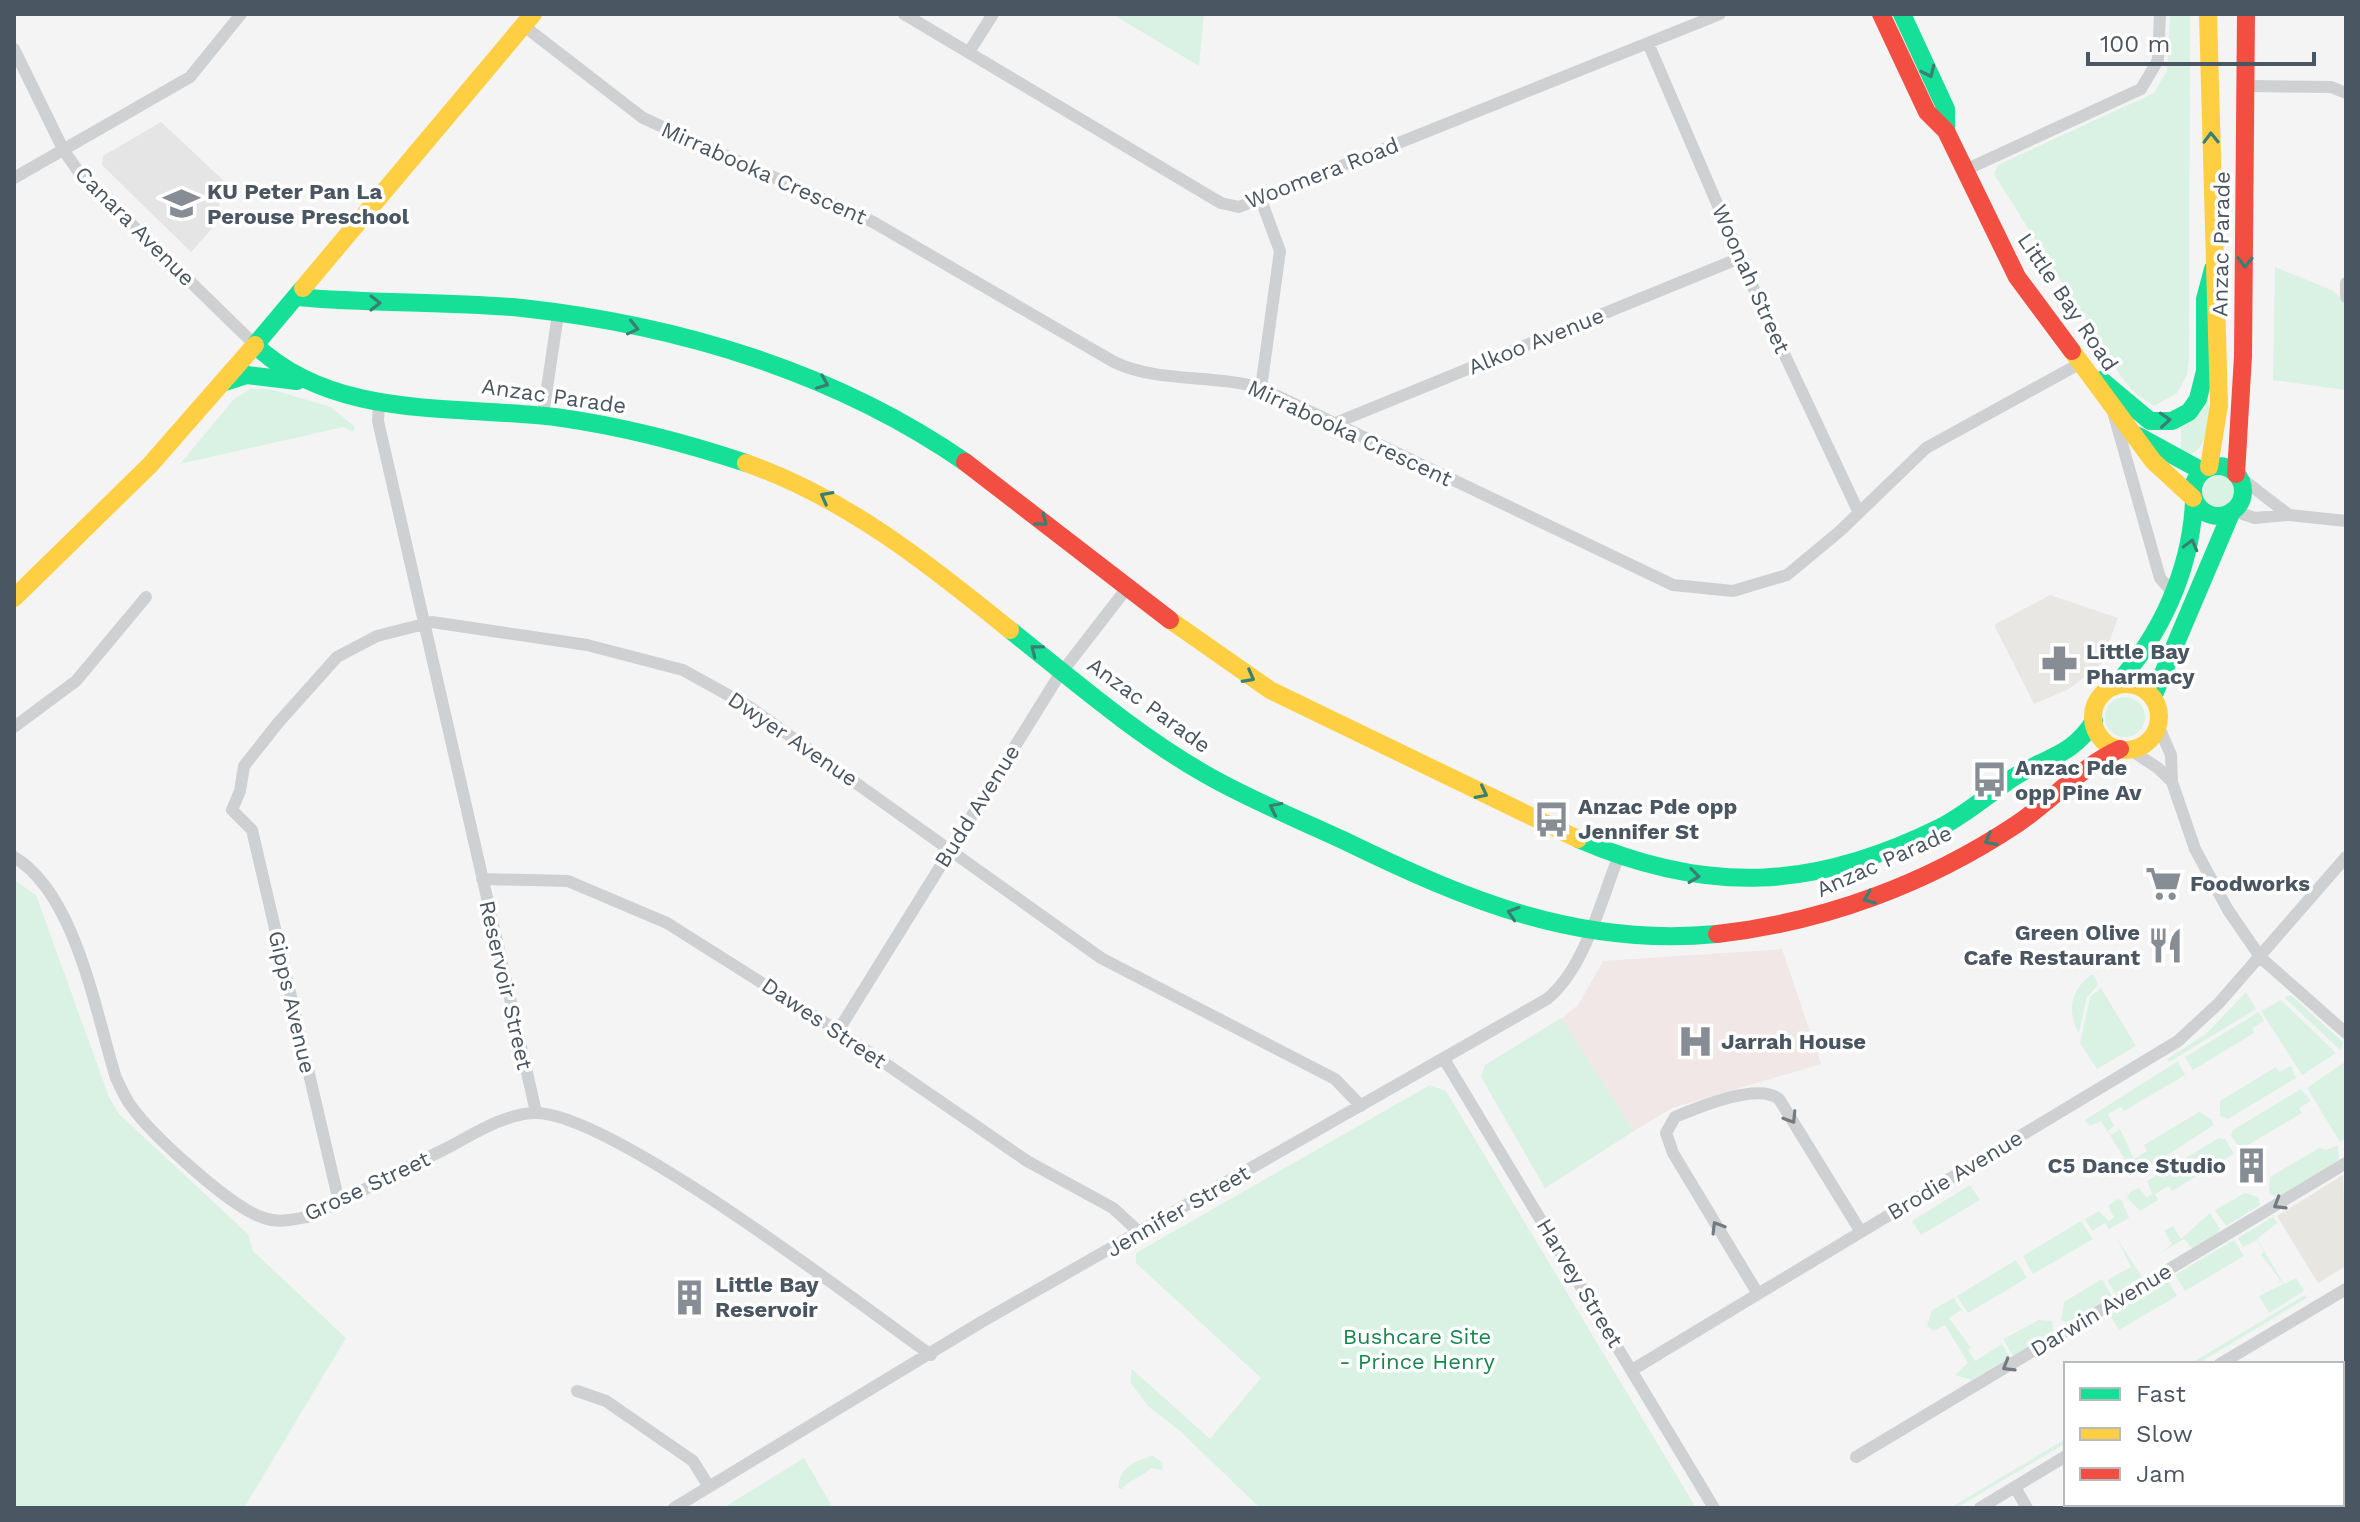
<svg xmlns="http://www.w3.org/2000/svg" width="2360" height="1522" font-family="'Work Sans',sans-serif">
  <rect width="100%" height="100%" fill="#f4f4f4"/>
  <path fill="#e8e7e3" d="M2050 595 2118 618 2101 664 2069 689 2034 704 1994 625Z"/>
  <path fill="#e6e5e6" d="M161 122 225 182 214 226 191 252 102 165 103 156Z"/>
  <path fill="#f1e7e6" d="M1782 949 1821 1064 1672 1108 1634 1131 1561 1019 1578 1005 1603 961Z"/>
  <path fill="#d9f2e3" d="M1112 14H1204L1199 66Z
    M2170 14H2190L2189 357 2187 375 2177 393 2154 406 2136 394 2122 378 1994 174 1998 165 2154 93 2167 71Z
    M2275 267 2334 291 2346 305V390L2273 380Z
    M250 389H270L331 407 355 427 353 432 343 427 180 464 234 399Z
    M2207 395C2211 412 2210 448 2190 454L2181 450V427Z
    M2198 491a20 20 0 1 1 40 0a20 20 0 1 1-40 0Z
    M2105 717a20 20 0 1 1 40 0a20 20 0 1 1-40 0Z
    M14 880 36 895 109 1097 119 1114 248 1234 253 1251 346 1338 244 1508H14Z
    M2093 974 2098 985 2087 997 2079 1033C2066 1011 2071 988 2093 974Z
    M2101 988 2136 1046 2097 1069 2080 1043 2090 997Z
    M2246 992 2256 1009 2169 1062 2167 1059 2206 1034Z
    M2291 995 2343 1042 2341 1051 2284 997Z
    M2281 1000 2336 1053 2302 1075 2261 1011Z
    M2259 1012 2264 1021 2252 1028 2254 1033 2193 1070 2185 1057Z
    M1561 1018 1634 1131 1545 1188 1481 1077 1485 1065Z
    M2178 1061 2185 1075 2124 1111 2121 1107 2108 1114 2114 1126 2108 1131 2111 1135 2120 1129 2134 1159 2147 1151 2144 1145 2199 1112 2211 1119 2214 1125 2134 1176 2120 1175 2114 1170 2126 1161 2101 1121 2090 1126 2085 1120Z
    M2346 1061V1138L2340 1142 2307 1088Z
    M2291 1066 2296 1078 2228 1119 2220 1116V1101L2276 1067 2279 1072Z
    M1430 1085 1446 1091 1696 1508H1260L1180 1431 1148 1406 1130 1382 1132 1369 1210 1439 1261 1378 1136 1263V1253Z
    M2301 1089 2311 1101 2299 1108 2302 1113 2241 1149 2231 1136 2233 1130Z
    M2219 1138 2225 1139 2234 1154 2172 1191 2168 1186 2155 1194 2158 1200 2140 1211 2127 1198 2130 1192 2139 1188 2147 1198 2152 1194 2147 1181Z
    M2338 1145 2339 1160 2277 1197 2269 1194 2270 1177 2319 1148 2326 1150Z
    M1970 1185 1980 1200 1921 1235 1912 1221Z
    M2245 1193 2258 1197 2260 1205 2226 1226 2215 1210Z
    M2117 1199 2122 1201 2129 1218 2109 1229 2105 1223 2092 1231 2085 1219 2099 1211 2109 1221 2114 1217 2108 1206Z
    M2210 1213 2220 1229 2218 1233 2192 1248 2184 1239 2160 1253 2172 1244 2164 1231 2173 1226 2181 1239Z
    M2273 1217 2277 1223 2257 1239 2284 1284 2296 1278 2304 1291 2269 1313 2259 1296 2283 1284 2261 1254 2264 1252 2257 1240 2243 1247 2238 1238Z
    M2081 1221 2093 1239 2033 1274 2023 1256Z
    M2116 1237 2142 1277 2115 1293 2107 1280 2131 1267Z
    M2234 1240 2244 1256 2185 1291 2175 1275Z
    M2016 1260 2027 1278 1968 1313 1957 1296Z
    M2102 1279 2112 1296 2067 1323 2061 1320 2064 1302Z
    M2168 1280 2177 1296 2119 1330 2110 1315Z
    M2305 1295 2307 1298 2197 1364H2190Z
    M1954 1298 1965 1315 1961 1310 1949 1318 1971 1348 1968 1350 1975 1361 2002 1344 2010 1357 1972 1380 1955 1375 1968 1363 1945 1325 1933 1331 1927 1326 1932 1310Z
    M2039 1320 2052 1321 2053 1331 2013 1356 2003 1339Z
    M2064 1440 2066 1443 1956 1508H1950Z
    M1153 1456 1163 1463 1162 1470 1151 1468C1142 1478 1131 1478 1122 1489L1118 1488C1120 1467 1134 1461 1153 1456Z
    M804 1458 833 1508H723Z"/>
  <path fill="#e7e6e1" d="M2343 1175 2346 1266 2318 1283 2277 1216Z"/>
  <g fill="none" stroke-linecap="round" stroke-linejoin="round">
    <path stroke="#ced0d2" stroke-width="12" d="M904 14 1204 193 1221 203 1239 207 1720 14
      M524 26 643 118 873 222 1114 362C1158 383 1213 374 1261 388L1673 585 1733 591 1787 575 1840 531 1926 448 2079 364
      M1648 43 1756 294 1859 513
      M14 49 64 151 81 175 255 345
      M969 52 993 14
      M2248 86 2331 87 2346 93
      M1963 171 2141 89 2158 60 2160 14
      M14 178 190 77 241 14
      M2346 283V297
      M1261 388 1280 251 1261 200
      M379 403 378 421 536 1112
      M543 415 558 314
      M2114 415 2160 578 2173 593
      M1333 424 1740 258
      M2237 475 2289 515
      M2234 511 2255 518 2289 515 2346 521
      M2158 725 2171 755 2172 782
      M14 727 76 681 146 597
      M2129 749 2158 768 2172 782 2195 849 2228 910 2261 958 2346 1033
      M14 857C76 894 95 1011 116 1078 121 1088 125 1098 131 1106 152 1135 231 1208 264 1218 278 1223 292 1220 307 1217 353 1196 398 1172 443 1150 471 1136 501 1115 533 1113 606 1108 862 1306 931 1355
      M482 879 568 881 667 923 838 1031 1027 1161 1113 1208 1140 1233
      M838 1031 1058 677 1127 588
      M1444 1059 1714 1508
      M339 1202 252 830 232 810 240 791 244 766 278 723 337 657 377 636 432 622 587 645 683 670 748 706 1101 958 1335 1079 1361 1106
      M1758 1294 1673 1153 1666 1133 1675 1117C1699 1107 1758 1082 1779 1099L1861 1232
      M2220 1364 2346 1289
      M1632 1370 2178 1041 2219 1003 2346 857
      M577 1391 606 1401 693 1461 709 1487
      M2342 1402 2346 1400
      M1856 1457 2346 1163
      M2015 1487 2027 1508
      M674 1508 983 1321 1547 999C1585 968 1600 903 1618 858
      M1980 1508 2066 1456
      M2282 1508 2285 1504"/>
    <path stroke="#16e098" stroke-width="18" d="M1902 14 1946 109V131
      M303 288 255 345C337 422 459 404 562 418 625 427 686 443 746 463
      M297 297C372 304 447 301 522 308 678 325 835 372 965 462
      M2101 380 2150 421H2172L2189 412 2198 399 2205 371V299L2213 269
      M225 382 247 375 297 381
      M2138 436 2202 471
      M2193 491a25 25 0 1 1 50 0a25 25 0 1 1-50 0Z
      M1010 630C1073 680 1135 734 1205 774 1250 800 1300 820 1347 842 1469 901 1578 947 1717 934
      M2115 686C2161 635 2191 570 2194 501
      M2153 697 2232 511
      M1578 839C1708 895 1814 890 1941 827 1966 814 1988 795 2011 779 2044 757 2072 757 2094 721"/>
    <path stroke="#ffcf43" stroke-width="18" d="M2208 14 2219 405 2209 467
      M303 288 533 14
      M2072 351 2153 461 2193 498
      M746 463C846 498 929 564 1010 630
      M14 598 150 465 255 345
      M1170 620 1270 690 1578 839
      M2093 717a33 33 0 1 1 66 0a33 33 0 1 1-66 0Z"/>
    <path stroke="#f24e42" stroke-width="18" d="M1881 14 1927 112 1946 131 2017 277 2072 351
      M965 462 1170 620
      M2236 474 2243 356 2246 14
      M1717 934C1824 922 1927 884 2017 824 2053 800 2080 767 2120 749"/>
  </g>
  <defs><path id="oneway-chevron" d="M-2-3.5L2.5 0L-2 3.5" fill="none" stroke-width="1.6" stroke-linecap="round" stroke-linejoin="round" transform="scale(2)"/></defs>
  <g stroke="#3a7f72">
    <use href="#oneway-chevron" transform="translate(1929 72) rotate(65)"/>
    <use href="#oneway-chevron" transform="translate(2211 138) rotate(-91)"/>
    <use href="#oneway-chevron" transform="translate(2245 262) rotate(91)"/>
    <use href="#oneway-chevron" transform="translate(375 303)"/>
    <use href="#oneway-chevron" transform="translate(633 328) rotate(13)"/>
    <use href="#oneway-chevron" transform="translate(823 383) rotate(22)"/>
    <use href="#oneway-chevron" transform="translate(2165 420) rotate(-4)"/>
    <use href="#oneway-chevron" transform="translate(826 497) rotate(-152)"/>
    <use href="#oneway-chevron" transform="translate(1042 521) rotate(39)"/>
    <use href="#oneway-chevron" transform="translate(2191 545) rotate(-75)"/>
    <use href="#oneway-chevron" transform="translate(1036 650) rotate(-142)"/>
    <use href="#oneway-chevron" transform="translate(1249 677) rotate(28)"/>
    <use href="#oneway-chevron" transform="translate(1482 793) rotate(27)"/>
    <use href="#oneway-chevron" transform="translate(1275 808) rotate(-154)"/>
    <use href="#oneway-chevron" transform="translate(1990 840) rotate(152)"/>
    <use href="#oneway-chevron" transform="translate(1694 876) rotate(7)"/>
    <use href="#oneway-chevron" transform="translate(1869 898) rotate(158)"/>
    <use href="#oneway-chevron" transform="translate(1513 913) rotate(-162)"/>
  </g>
  <g stroke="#727b83">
    <use href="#oneway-chevron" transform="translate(1791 1118) rotate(58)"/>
    <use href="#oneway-chevron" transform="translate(2279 1204) rotate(149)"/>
    <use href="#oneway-chevron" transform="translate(1717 1227) rotate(-121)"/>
    <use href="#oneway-chevron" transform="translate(2008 1366) rotate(149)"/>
  </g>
  <defs>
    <symbol id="school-bare" viewBox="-9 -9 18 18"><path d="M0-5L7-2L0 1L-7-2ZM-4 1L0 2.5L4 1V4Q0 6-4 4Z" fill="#868d94" stroke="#fff" stroke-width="2.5" paint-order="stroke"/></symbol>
    <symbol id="pharmacy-bare" viewBox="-9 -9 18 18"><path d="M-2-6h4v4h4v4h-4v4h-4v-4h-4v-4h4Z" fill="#868d94" stroke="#fff" stroke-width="2.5" paint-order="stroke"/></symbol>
    <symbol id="bus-bare" viewBox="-9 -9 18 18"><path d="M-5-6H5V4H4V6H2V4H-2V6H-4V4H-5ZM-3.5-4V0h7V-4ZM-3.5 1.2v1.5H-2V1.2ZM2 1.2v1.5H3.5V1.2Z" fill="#868d94" stroke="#fff" stroke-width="2.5" paint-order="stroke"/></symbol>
    <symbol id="supermarket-bare" viewBox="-9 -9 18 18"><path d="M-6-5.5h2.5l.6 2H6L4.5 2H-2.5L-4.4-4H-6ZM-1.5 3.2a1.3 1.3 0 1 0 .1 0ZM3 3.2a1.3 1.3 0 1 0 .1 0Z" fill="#868d94" stroke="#fff" stroke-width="2.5" paint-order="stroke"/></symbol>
    <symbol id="restaurant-bare" viewBox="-9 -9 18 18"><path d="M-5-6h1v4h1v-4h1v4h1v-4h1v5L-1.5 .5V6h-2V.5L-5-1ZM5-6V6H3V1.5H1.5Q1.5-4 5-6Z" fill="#868d94" stroke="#fff" stroke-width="2.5" paint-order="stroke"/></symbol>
    <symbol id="hospital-bare" viewBox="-9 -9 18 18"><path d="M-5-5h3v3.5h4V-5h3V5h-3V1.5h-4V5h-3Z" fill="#868d94" stroke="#fff" stroke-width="2.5" paint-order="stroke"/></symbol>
    <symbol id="building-bare" viewBox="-9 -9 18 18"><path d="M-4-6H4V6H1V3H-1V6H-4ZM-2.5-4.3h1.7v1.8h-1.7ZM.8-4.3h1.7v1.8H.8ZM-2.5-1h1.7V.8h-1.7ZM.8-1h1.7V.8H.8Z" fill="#868d94" stroke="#fff" stroke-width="2.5" paint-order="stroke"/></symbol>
  </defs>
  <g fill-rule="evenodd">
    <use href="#school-bare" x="156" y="178" width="51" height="51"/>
    <use href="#pharmacy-bare" x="2034" y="638" width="51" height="51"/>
    <use href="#bus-bare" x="1964" y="754" width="51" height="51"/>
    <use href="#bus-bare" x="1526" y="794" width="51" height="51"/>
    <use href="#supermarket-bare" x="2138" y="858" width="51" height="51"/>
    <use href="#restaurant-bare" x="2140" y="920" width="51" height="51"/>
    <use href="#hospital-bare" x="1670" y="1016" width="51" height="51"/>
    <use href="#building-bare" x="2226" y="1140" width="51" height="51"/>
    <use href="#building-bare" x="664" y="1272" width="51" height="51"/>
  </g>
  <g text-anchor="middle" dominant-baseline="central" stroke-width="7" stroke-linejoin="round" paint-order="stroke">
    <g font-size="22" fill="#4a5661" stroke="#fff">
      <text transform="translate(764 173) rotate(24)">Mirrabooka Crescent</text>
      <text transform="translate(1322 173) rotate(-21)">Woomera Road</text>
      <text transform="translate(135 226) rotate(45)">Canara Avenue</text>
      <text transform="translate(2221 244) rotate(-89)">Anzac Parade</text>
      <text transform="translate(1751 279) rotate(66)">Woonah Street</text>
      <text transform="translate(2068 302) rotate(56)">Little Bay Road</text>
      <text transform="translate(1536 341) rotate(-22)">Alkoo Avenue</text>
      <text transform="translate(554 396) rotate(8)">Anzac Parade</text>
      <text transform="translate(1350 433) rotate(25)">Mirrabooka Crescent</text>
      <text transform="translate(1149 705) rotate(36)">Anzac Parade</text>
      <text transform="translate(793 739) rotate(34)">Dwyer Avenue</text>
      <text transform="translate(977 806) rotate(-58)">Budd Avenue</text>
      <text transform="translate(1884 861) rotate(-24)">Anzac Parade</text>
      <text transform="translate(506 985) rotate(77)">Reservoir Street</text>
      <text transform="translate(292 1002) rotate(77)">Gipps Avenue</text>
      <text transform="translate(824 1023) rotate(34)">Dawes Street</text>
      <text transform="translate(1955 1175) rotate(-31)">Brodie Avenue</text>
      <text transform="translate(367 1186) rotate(-25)">Grose Street</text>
      <text transform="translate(1178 1211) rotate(-30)">Jennifer Street</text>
      <text transform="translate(1580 1283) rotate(59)">Harvey Street</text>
      <text transform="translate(2101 1310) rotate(-31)">Darwin Avenue</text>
    </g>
    <g font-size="22" font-weight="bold" fill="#4a5661" stroke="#fff" text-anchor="start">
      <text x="207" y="191">KU Peter Pan La<tspan x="207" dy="25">Perouse Preschool</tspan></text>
      <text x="2086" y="651">Little Bay<tspan x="2086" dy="25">Pharmacy</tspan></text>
      <text x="2015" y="767">Anzac Pde<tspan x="2015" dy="25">opp Pine Av</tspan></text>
      <text x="1578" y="806">Anzac Pde opp<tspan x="1578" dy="25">Jennifer St</tspan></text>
      <text x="2190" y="883">Foodworks</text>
      <text x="2140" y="932" text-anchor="end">Green Olive<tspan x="2140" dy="25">Cafe Restaurant</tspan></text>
      <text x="1721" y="1041">Jarrah House</text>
      <text x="2226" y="1165" text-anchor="end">C5 Dance Studio</text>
      <text x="715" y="1284">Little Bay<tspan x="715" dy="25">Reservoir</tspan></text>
    </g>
    <g font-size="22" fill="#17864f" stroke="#fff">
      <text x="1417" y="1336">Bushcare Site<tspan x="1417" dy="25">- Prince Henry</tspan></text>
    </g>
  </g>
  <rect width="2360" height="1522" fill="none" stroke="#4a5661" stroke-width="32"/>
  <rect x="2064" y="1362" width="280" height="144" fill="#ffffff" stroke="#b7bbc0" stroke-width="2"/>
  <rect x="2080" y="1388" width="40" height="12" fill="#16e098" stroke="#b7bbc0" stroke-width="2"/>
  <text x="2136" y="1402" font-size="24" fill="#4a5661">Fast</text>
  <rect x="2080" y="1428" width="40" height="12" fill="#ffcf43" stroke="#b7bbc0" stroke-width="2"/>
  <text x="2136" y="1442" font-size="24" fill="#4a5661">Slow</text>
  <rect x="2080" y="1468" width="40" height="12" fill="#f24e42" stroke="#b7bbc0" stroke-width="2"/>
  <text x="2136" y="1482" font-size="24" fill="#4a5661">Jam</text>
  <path d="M2088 52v12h226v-12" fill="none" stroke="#4a5661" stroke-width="4"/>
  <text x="2100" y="52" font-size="24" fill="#4a5661" stroke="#ffffff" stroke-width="6" paint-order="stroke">100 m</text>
</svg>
